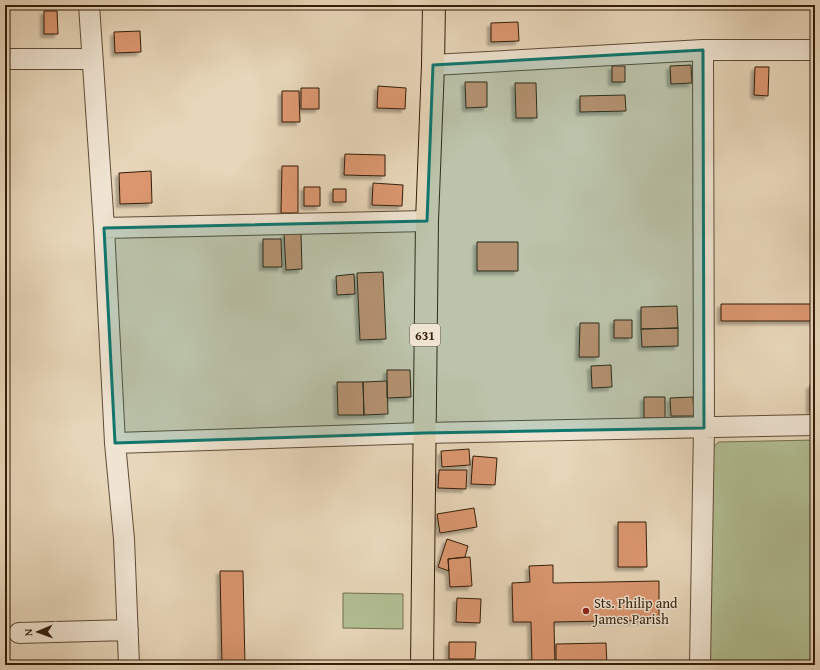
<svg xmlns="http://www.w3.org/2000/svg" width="820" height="670" font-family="'Gentium Book Plus',serif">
  <defs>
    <filter id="shadow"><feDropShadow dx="-3.5" dy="3.5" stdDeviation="1" flood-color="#0004"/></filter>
  </defs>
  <rect width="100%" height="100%" fill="#e7d6b9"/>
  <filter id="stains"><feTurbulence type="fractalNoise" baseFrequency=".005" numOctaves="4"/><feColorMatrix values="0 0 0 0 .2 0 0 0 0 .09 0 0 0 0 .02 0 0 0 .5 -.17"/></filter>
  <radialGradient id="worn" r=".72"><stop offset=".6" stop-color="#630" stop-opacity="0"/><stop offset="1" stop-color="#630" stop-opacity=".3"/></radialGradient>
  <path fill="#b1bf93" stroke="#726e4e" d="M815 440V665H709L713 447 719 442Z
    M343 593 403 594V629L343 628Z"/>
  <path fill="#dc976f" stroke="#331d0a" filter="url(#shadow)" d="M44 11H57L58 34H44Z
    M518 22 519 41 491 42V23Z
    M140 31 141 52 115 53 114 32Z
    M691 65 692 83 671 84 670 66Z
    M612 66H625V82H612Z
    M755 67H769L768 96 754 95Z
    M465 82H487V107L466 108Z
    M515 83H536L537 118H516Z
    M378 86 406 88 405 109 377 108Z
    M301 88H319V109H301Z
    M282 91H299L300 122H282Z
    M625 95 626 111 580 112V96Z
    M345 154 385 155V176L344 175Z
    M282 166H298V213H281Z
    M151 171 152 203 120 204 119 173Z
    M373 183 403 185 402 206 372 205Z
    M304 187H320V206H304Z
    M333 189H346V202H333Z
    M301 233 302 269 286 270 284 234Z
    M263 239H281L282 267H263Z
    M477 242H518V271H477Z
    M383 272 386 339 360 340 357 273Z
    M354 274 355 294 337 295 336 276Z
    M721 304H815V321H721Z
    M677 306 678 328 641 329V307Z
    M614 320H632V338H614Z
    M580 323H599V357H579Z
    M678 328V346L642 347 641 329Z
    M611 365 612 387 592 388 591 366Z
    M387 370H410L411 397 387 398Z
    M387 381 388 414 364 415 363 382Z
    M337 382H363L364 415H338Z
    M810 385H815V411H810Z
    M644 397H665V418H644Z
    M693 397 694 416H671L670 398Z
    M469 449 470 465 442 467 441 451Z
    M473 456 497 458 495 485 471 484Z
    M439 470H467L466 489 438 488Z
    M474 508 477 527 440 533 437 514Z
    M618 522H646L647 567H618Z
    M447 539 468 546 465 557 448 559 449 571 438 567Z
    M470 557 472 586 450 587 448 559Z
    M553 565V583L659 581V620L554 622 555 665H532L531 622H513L512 583 530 582 529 566Z
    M220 571H243L245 665H222Z
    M457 598 481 599 480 623 456 622Z
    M449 642H476L475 659H449Z
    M606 643 607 665H556V644Z"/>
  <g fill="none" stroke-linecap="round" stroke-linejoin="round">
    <defs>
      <path id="minor" d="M89 5 104 228 115 443 124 539 129 665
        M5 59H92
        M433 65 703 50H815
        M104 228 427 221
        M115 443 424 433 815 425
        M19 633 128 630
        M700 665 704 428 703 50"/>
      <path id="major" d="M422 665 427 221 433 65 434 5"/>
    </defs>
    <use href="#minor" stroke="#604b36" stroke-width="22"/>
    <use href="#major" stroke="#331d0a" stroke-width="24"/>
    <use href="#minor" stroke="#efe4d2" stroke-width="20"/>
    <use href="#major" stroke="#e7d6b9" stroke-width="22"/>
  </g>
  <path fill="#0f766e" fill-opacity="0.2" stroke="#0f766e" stroke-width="3" stroke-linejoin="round" d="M703 50 704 428 424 433 115 443 104 228 427 221 433 65Z"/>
  <circle fill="#8f2418" stroke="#efe4d2" stroke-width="1.5" cx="586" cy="611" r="4"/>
  <g text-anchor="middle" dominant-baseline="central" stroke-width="3" stroke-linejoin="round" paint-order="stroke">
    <rect fill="#efe4d2" stroke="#6b5946" stroke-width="1" x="410" y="324" width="30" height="22" rx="3"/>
    <g font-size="13" font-weight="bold" fill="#331d0a">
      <text x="425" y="335">631</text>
    </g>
    <g font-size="14" fill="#331d0a" stroke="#efe4d2" text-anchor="start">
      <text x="594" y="603">Sts. Philip and<tspan x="594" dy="16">James Parish</tspan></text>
    </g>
  </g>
  <rect width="820" height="670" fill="none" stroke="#e7d6b9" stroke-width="20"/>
  <rect x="6" y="6" width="808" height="658" fill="none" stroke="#331d0a" stroke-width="2"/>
  <rect x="10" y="10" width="800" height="650" fill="none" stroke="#331d0a"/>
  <g transform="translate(38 632) rotate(268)" stroke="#efe4d2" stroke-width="3" paint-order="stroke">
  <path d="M0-3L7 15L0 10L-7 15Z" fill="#331d0a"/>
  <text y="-6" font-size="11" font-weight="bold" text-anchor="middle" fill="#331d0a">N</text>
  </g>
  <rect width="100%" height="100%" filter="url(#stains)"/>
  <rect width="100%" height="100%" fill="url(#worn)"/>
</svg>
